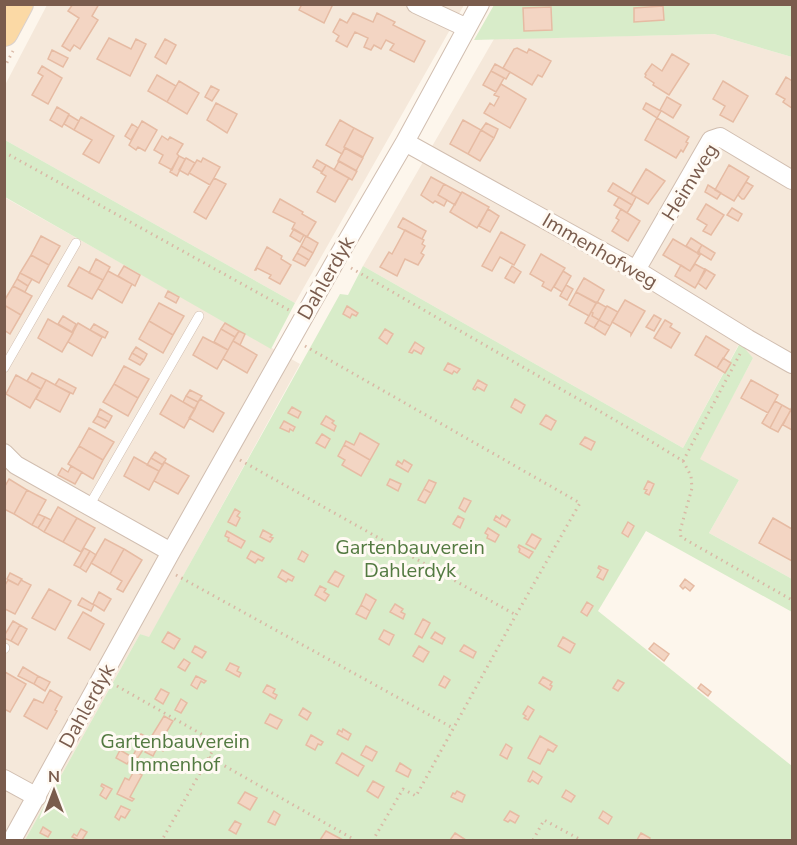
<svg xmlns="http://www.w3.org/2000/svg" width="797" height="845" font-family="'Nunito Sans',sans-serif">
  <rect width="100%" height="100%" fill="#fdf6ec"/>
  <path fill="#f5e8da" d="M47 5H464L295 303 5 140 4 87Z
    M714 34 792 57V579L709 533 739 480 699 459 753 358 739 344 683 448 363 266 494 39Z
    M4 197 300 364 149 638 140 634 25 840H4Z"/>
  <path fill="#d8ecc9" d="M494 5H792V57L714 34 474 40Z
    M5 140 295 303 271 349 5 197Z
    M363 266 683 448 740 343 753 358 700 459 739 480 709 533 792 579V612L646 531 598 611 792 766V840H25L140 634 149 637 340 294 348 295Z"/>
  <path fill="#f3d5c3" stroke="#e6bba3" stroke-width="1.5" d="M73 4H99L92 16 98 20 80 49 74 45 70 51 62 46 79 18 68 11Z
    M302 4H333L324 23 299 10Z
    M663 6 664 20 634 22V8Z
    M551 7 552 30 524 31 523 8Z
    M353 13 373 22 377 13 395 22 393 25 425 41 414 62 390 50 394 44 386 40 381 49 374 45 371 50 364 47 368 38 355 32 347 47 336 41 339 36 333 32 340 19 347 23Z
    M109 38 131 49 136 39 146 44 130 76 97 59Z
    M165 39 176 45 166 64 155 57Z
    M517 48 527 53 529 49 551 61 542 77 538 75 532 85 503 68 514 49Z
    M52 50 68 58 63 67 48 59Z
    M672 54 689 64 669 95 653 85 654 83 645 77 646 75 645 74 652 64 662 71Z
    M495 64 510 72 506 79 491 71Z
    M42 66 62 78 48 104 32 95 43 76 38 73Z
    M491 71 504 78 496 92 483 85Z
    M157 75 176 86 167 102 148 91Z
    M786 77 792 81V108L783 102 785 99 776 94Z
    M179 81 199 93 187 114 167 102Z
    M723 81 748 96 733 122 720 115 725 106 713 99Z
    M501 84 526 99 510 128 484 113 490 103 494 106 499 97 494 95Z
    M211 86 219 90 212 101 205 97Z
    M667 97 681 105 673 118 660 110Z
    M216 103 237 114 227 133 207 120Z
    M646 103 661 111 657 118 643 109Z
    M57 107 69 114 62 127 50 120Z
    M69 115 79 121 74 130 64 124Z
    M81 117 114 136 99 163 83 154 92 140 74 130Z
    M657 118 689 137 686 142 688 143 683 152 681 150 676 158 645 140Z
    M340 120 354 128 344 147 345 148 342 154 326 145Z
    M463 120 481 130 468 154 450 144Z
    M142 121 157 130 145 151 138 147 136 150 129 145Z
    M486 123 498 129 494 138 481 130Z
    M132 124 138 128 131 140 125 136Z
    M354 128 373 138 363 157 344 147Z
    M481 130 494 138 480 161 468 154Z
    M162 136 168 140 170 137 183 144 177 154 179 156 172 170 159 163 163 155 154 150Z
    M345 148 363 158 356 171 338 161Z
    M179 156 185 159 177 176 170 172Z
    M186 158 195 163 188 175 179 170Z
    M203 158 220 167 210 185 189 173 197 160 201 162Z
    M317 160 326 165 322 172 313 167Z
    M339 161 357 171 352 180 334 170Z
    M326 165 349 178 335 202 317 192 326 176 321 173Z
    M729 165 749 177 734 201 715 190Z
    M646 169 665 181 648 204 631 194Z
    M431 177 444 184 438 195 447 200 444 206 435 201 433 203 421 195Z
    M214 178 226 184 206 219 194 212Z
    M746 182 753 186 744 199H742L738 195Z
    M613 183 636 197 632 205 608 191Z
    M444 184 461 193 455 205 438 195Z
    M708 185 721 193 717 199 705 192Z
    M462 192 489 207 477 228 450 212Z
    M619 197 632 205 627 213 614 205Z
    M280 199 303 212 302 214 316 222 307 237 292 229 295 223 273 212Z
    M706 204 724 215 711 235 703 231 707 225 697 219Z
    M732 208 742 214 738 221 727 215Z
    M488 209 499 216 490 232 479 226Z
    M621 209 640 221 628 241 612 231 619 220 616 218Z
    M403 218 426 231 422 239 398 227Z
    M294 229 304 235 300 242 290 236Z
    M405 230 424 240 422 244 425 246 421 253 424 255 418 265 405 259 397 276 380 267 389 252 392 254Z
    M501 232 525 245 514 265 500 257 492 271 482 266Z
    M41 236 60 246 49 265 31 255Z
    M306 236 318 243 313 253 301 246Z
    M691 238 702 245 697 253 686 246Z
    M673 239 697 253 699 252 698 254 700 255 690 271 663 255Z
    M702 245 715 253 711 260 698 252Z
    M301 246 313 253 309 260 297 253Z
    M267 247 282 256 281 259 291 265 280 284 269 278 271 275 257 268 256 270H255Z
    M297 253 309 260 305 266 293 260Z
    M541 254 565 268 551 291 542 286 544 282 530 274Z
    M31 255 49 265 39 283 20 273Z
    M96 259 110 267 103 280 89 273Z
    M695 264 706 270 695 288 675 276 681 265 690 271Z
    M124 266 140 275 135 286 118 276Z
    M512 266 521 272 514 283 505 278Z
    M79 267 103 280 92 299 68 286Z
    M705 269 715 275 706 289 698 283Z
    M108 271 132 284 122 303 98 289Z
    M563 271 571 276 562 292 554 287Z
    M20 273 32 279 28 286 17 279Z
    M584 278 604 290 597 303 576 292Z
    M17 279 28 286 25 292 13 286Z
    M566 285 573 289 567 300 560 296Z
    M13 286 32 296 21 315 4 305V301Z
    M168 291 179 297 176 303 165 297Z
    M576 292 596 303 589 316 569 305Z
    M625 300 645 311 631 335V333L612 322Z
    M597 302 606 307 599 320 592 316 593 313 591 312Z
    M159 303 184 316 173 335 149 321Z
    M4 305 21 315 10 334 4 330Z
    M347 306 358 313 356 316 352 314 350 318 343 314Z
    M607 306 618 312 610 326 599 320Z
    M591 312 593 313 592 316 599 320 594 328 585 323Z
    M654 315 661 319 654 331 646 327Z
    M63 316 76 324 72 332 58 324Z
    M48 319 73 333 62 352 38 338Z
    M599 320 610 326 605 335 594 328Z
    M665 320 672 324 670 327 680 333 671 348 654 338Z
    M149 321 173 335 163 353 139 339Z
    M78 323 102 337 92 356 68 342Z
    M225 323 239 331 235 337 221 329Z
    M94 324 108 332 105 338 90 330Z
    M221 329 235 337 228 350 214 342Z
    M385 329 393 334 387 344 379 338Z
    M239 331 245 334 240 345 233 341Z
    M706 336 729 350 717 368 695 355Z
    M203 337 228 350 217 369 193 355Z
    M233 341 257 355 247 373 223 359Z
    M415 342 424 348 421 354 414 350 412 353 409 352Z
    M136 347 147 354 144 360 132 353Z
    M132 353 144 360 140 365 129 359Z
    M723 358 731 363 725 373 717 368Z
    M448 363 460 369 457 373 454 371 452 374 444 370Z
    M124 366 149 379 138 398 114 384Z
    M32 373 46 380 41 389 27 381Z
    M16 375 41 389 30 408 6 394Z
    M59 379 76 388 73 394 55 385Z
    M46 380 70 393 60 412 36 399Z
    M478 380 487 385 484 391 477 387 475 390 473 389Z
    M751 380 778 395 768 413 741 398Z
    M114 384 138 398 128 416 103 402Z
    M190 390 202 396 198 402 186 396Z
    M171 395 195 409 184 428 160 414Z
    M186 396 198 402 195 409 183 402Z
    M200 399 224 413 213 432 189 418Z
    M515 399 525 405 521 413 511 407Z
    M775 401 782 405 770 428 762 423Z
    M782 405 791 410 778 432 770 428Z
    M292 407 301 412 298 418 288 413Z
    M792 407V430L783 425Z
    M100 409 112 416 109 422 97 416Z
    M546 415 556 421 551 430 540 424Z
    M97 416 109 422 105 428 93 422Z
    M326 416 334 421 332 423 336 426 334 431 321 424Z
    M284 421 295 427 293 431 290 429 289 432 280 428Z
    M89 428 114 442 103 460 79 446Z
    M360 433 379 444 370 460 344 445 346 441 354 445Z
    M322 434 330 439 325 448 316 443Z
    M585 437 595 442 591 450 580 444Z
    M344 445 370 460 361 476 342 465 345 460 338 456Z
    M79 446 103 460 93 479 68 464Z
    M155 452 166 459 163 465 151 458Z
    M134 457 159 471 149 490 124 476Z
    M151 458 163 465 159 471 147 465Z
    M404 460 412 465 408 472 396 465 398 461 402 464Z
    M164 462 189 476 178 494 154 481Z
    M71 466 82 472 75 484 58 475 62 468 68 472Z
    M9 479 27 490 14 514 4 509V488Z
    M390 479 401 484 398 491 387 485Z
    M429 480 436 483 431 493 424 489Z
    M648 481 654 484 649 495 645 493 647 490 644 489Z
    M424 489 431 493 425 503 418 500Z
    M27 490 46 500 32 525 14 514Z
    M464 498 471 501 465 512 459 508Z
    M58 507 77 518 63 542 44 532Z
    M235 509 240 512 237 516 240 518 236 526 228 522Z
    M38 514 45 517 38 528 32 525Z
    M502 515 510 520 506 527 494 520 496 516 500 519Z
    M458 516 464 519 460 528 453 524Z
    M45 517 51 520 44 532 38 528Z
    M77 518 95 528 81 552 63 542Z
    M773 518 792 529V561L759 543Z
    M628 522 634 526 628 537 622 533Z
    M488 528 499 535 495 542 487 538 488 535 485 533Z
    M263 530 272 535 270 537 273 538 270 542 260 537Z
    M227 531 245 541 241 548 228 541 229 538 225 536Z
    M532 534 541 539 535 549 526 544Z
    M105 539 124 549 110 574 91 563Z
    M519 545 533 552 529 558 519 552 520 549 518 547Z
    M84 548 90 551 80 568 74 565Z
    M124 549 142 560 123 592 117 589 122 581 110 574Z
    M90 551 96 555 86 572 80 568Z
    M251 551 264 558 262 561 258 559 255 563 247 558Z
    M302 551 308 555 304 562 298 559Z
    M599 566 608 570 603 580 597 577 601 570 598 568Z
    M282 570 294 577 292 581 288 579 286 582 278 577Z
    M335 571 344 576 338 587 328 582Z
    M10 573 22 579 18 585 7 579Z
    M685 579 694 586 690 591 685 587 683 589 680 586Z
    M8 580 18 585 21 580 31 585 15 614 5 609 4 610V587Z
    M320 586 326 589 324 592 329 595 325 601 315 595Z
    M49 589 71 601 55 630 32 618Z
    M99 592 111 599 104 611 93 604Z
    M366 594 376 600 370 611 361 605Z
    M82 598 94 605 91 611 78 605Z
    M587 602 593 606 587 616 581 612Z
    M395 604 403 609 401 612 405 614 403 619 390 612Z
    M361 605 370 611 366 619 356 614Z
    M83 612 104 624 90 650 68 638Z
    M423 619 430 623 422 638 415 634Z
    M13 621 20 625 11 641 4 638V636Z
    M20 625 27 629 18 645 11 641Z
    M384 630 394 635 389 645 379 639Z
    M168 632 180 639 174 649 162 642Z
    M435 632 445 638 442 644 431 638Z
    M563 637 575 644 570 653 558 646Z
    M654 643 669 654 664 661 649 649Z
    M464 645 476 652 473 658 460 651Z
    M195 646 206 652 202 658 192 652Z
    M419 646 429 652 423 662 413 656Z
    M184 659 190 663 185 671 178 667Z
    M230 663 239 667 237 671 241 673 239 677 226 670Z
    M23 667 38 676 34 684 18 676Z
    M5 672 26 684 10 712 4 709Z
    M38 676 50 682 45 691 34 684Z
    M196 676 206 681 204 683 201 681 197 689 191 685Z
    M444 676 450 680 445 688 439 685Z
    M543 677 552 682 550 685 552 686 550 690 539 683Z
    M618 680 624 683 618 691 613 688Z
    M701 684 711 692 708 696 698 688Z
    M267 685 275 689 273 693 277 695 275 699 263 692Z
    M161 689 169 693 163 704 155 699Z
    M50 690 62 697 55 710 57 711 47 729 24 716 34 699 43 703Z
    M181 699 187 703 181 713 175 710Z
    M528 706 534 710 528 720 524 718 526 716 523 714Z
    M303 708 311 713 307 720 299 715Z
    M270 714 282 720 277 729 265 723Z
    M164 716 173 721 161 741 167 745 163 751 148 742Z
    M343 729 351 734 348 740 337 734 339 730 342 732Z
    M141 734 150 739 137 759 133 756 142 737 140 736Z
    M311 735 323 742 321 745 318 744 315 750 306 745Z
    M540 736 557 746 553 752 548 749 540 764 528 758Z
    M148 742 157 748 153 756 145 752 149 747 146 745Z
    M506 744 512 748 507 759 500 755Z
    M366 746 377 752 372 761 361 755Z
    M120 750 132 757 127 764 116 758Z
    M342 753 364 766 358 776 336 763Z
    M400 763 411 770 408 777 396 771Z
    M134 771 142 775 130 797 134 799 132 801 117 794 125 778 129 780Z
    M533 771 542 777 538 784 532 780 530 782 528 781Z
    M373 781 384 787 378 798 367 791Z
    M102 784 112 789 106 799 100 795 104 788 101 786Z
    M566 790 575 796 571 802 562 797Z
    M457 791 465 795 462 802 451 797 453 793 455 794Z
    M245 792 257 798 250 810 238 803Z
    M121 806 130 810 125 818 121 816 119 820 115 817Z
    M274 811 280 815 275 825 268 822Z
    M510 811 519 816 515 823 510 820 508 822 504 820Z
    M603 811 612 817 608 824 599 818Z
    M235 821 241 824 236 834 229 830Z
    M43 827 51 832 48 837 40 833Z
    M81 829 87 832 82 840H79L72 837 74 834 77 836Z
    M326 831 343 840H320Z
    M455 833 466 840H450Z
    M641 833 650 838 649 840H637Z"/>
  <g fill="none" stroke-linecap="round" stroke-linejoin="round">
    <defs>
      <path id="lane" d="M4 368 76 243
        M89 506 199 316
        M4 649 5 648"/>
      <path id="street" d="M416 4 467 28
        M405 142 636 270 748 339 792 364
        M636 270 711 140 720 137 792 180
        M4 453 16 465 171 552
        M4 779 37 797
        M12 840 171 552 336 260 405 142 480 4"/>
      <path id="primary" d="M4 32 19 4"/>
    </defs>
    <use href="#lane" stroke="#d1beb0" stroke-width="10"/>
    <use href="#street" stroke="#d1beb0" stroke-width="20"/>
    <use href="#primary" stroke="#dad1cd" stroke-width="30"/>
    <path stroke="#d9b8a5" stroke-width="3" stroke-dasharray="1.5 4.5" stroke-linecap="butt" d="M4 68 13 51
      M4 152 289 310
      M351 268 639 434 683 461 691 476 692 488 680 531 681 537 792 600
      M305 346 580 503 516 615 416 796 403 789 373 840
      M240 460 516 615
      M683 461 740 354
      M176 575 453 728
      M117 686 217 743 162 840
      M209 757 355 840
      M533 840 544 820 581 840"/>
    <use href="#lane" stroke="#fff" stroke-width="9"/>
    <use href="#street" stroke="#fff" stroke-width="18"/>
    <use href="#primary" stroke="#fbd9a5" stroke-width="28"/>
  </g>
  <g text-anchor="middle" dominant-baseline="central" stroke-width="6" stroke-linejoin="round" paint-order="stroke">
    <g font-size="20" fill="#7a5c4d" stroke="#fffaf3">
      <text transform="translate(690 182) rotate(-58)">Heimweg</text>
      <text transform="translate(600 251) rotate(30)">Immenhofweg</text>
      <text transform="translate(326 278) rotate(-60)">Dahlerdyk</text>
      <text transform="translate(87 706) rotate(-61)">Dahlerdyk</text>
    </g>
    <g font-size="20" fill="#537a41" stroke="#fffaf3">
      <text x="410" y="547">Gartenbauverein<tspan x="410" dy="23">Dahlerdyk</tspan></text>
      <text x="175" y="741">Gartenbauverein<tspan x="175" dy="23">Immenhof</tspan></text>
    </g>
  </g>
  <rect width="797" height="845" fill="none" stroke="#7a5c4d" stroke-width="12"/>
  <g transform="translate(54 791)" stroke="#fffaf3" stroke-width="4.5" paint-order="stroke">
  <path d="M0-4.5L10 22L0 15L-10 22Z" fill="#7a5c4d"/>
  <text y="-9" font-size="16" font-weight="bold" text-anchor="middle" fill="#7a5c4d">N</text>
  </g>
</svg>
